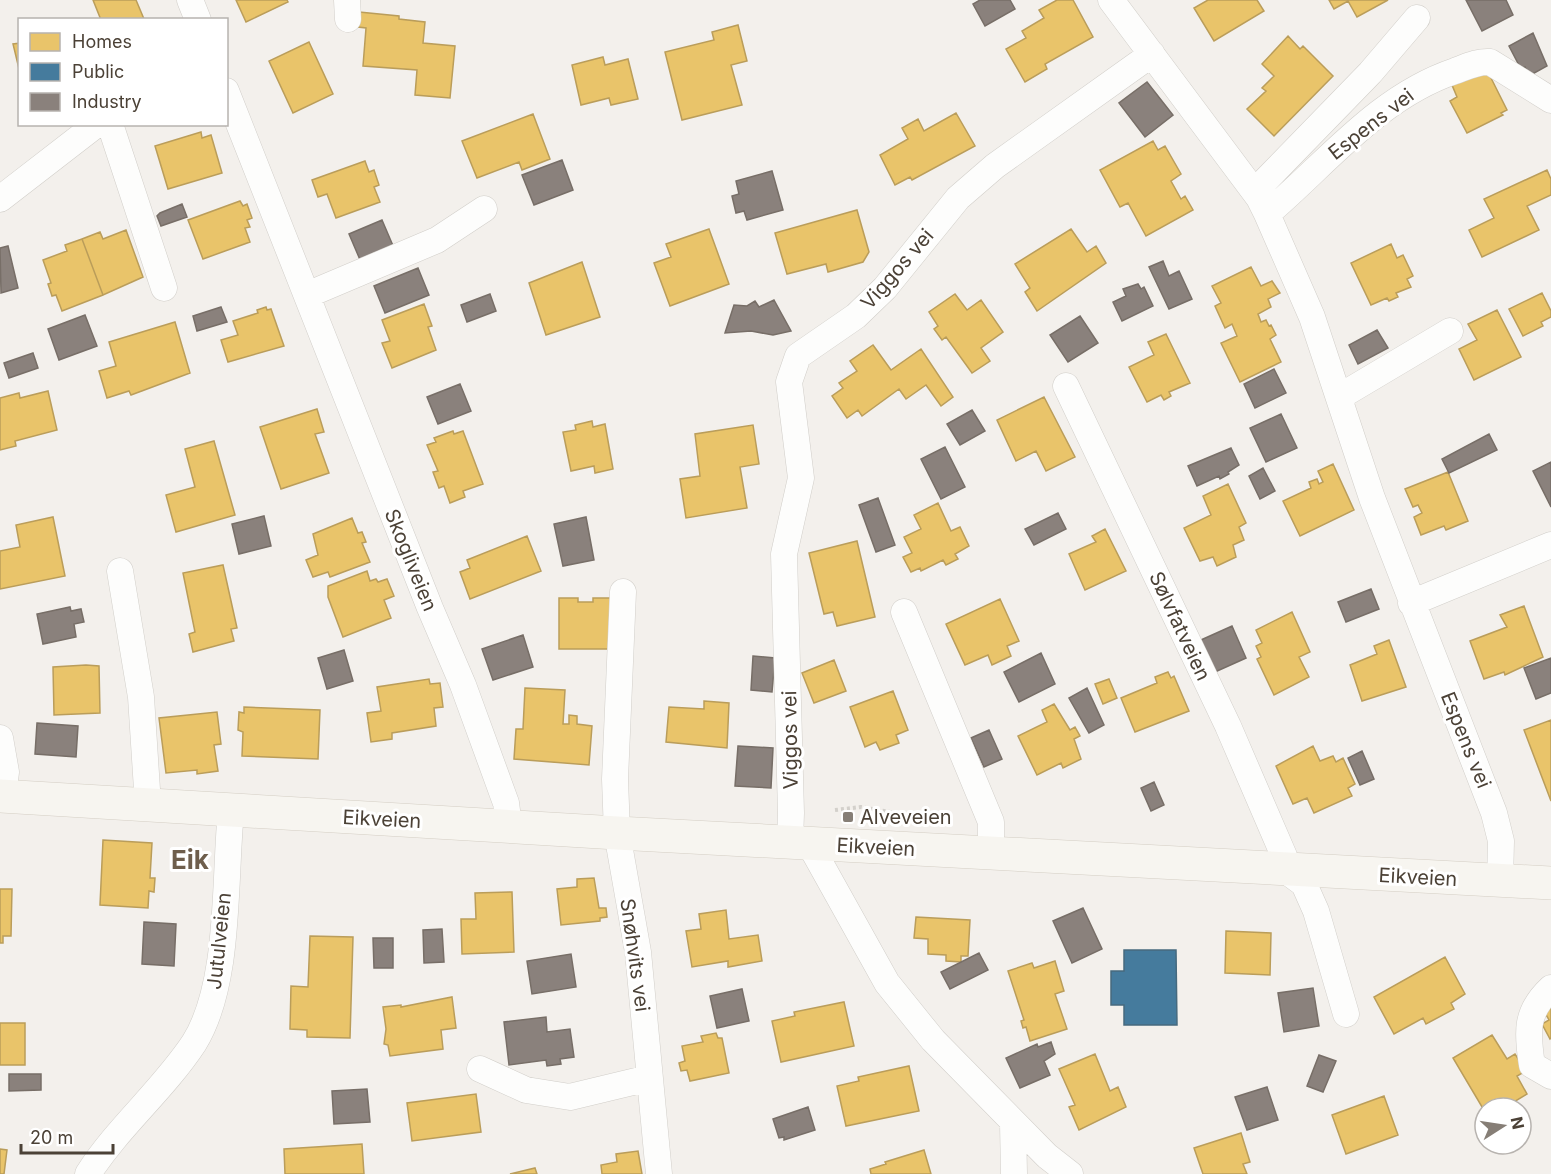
<svg xmlns="http://www.w3.org/2000/svg" width="1551" height="1174" font-family="Inter,sans-serif">
  <rect width="100%" height="100%" fill="#f3f0ec"/>
  <path fill="#e9c46a" stroke="#ba9d5a" stroke-width="1.5" d="M93 0H136L144 19 101 20Z
    M236 0H287L288 2 246 22Z
    M1057 0H1073L1093 37 1045 64 1047 69 1025 82 1006 49 1026 38 1022 31 1044 18 1039 10Z
    M1208 0H1257L1264 11 1214 41 1194 8Z
    M1329 0H1388L1357 17 1348 1 1334 9Z
    M359 12 399 16V19L425 22 423 43 455 46 450 98 415 95 417 70 363 66 366 28 358 27Z
    M738 25 747 61 731 65 742 105 682 120 665 52 714 40 712 32Z
    M1288 36 1300 49 1303 46 1333 76 1274 136 1247 109 1266 91 1262 88 1274 76 1262 64Z
    M309 42 333 94 293 113 269 61Z
    M20 43V73L13 44Z
    M603 57 605 65 628 59 638 99 611 105 609 98 581 105 572 65Z
    M1486 68 1507 110 1501 113 1503 115 1467 133 1450 101 1457 97 1452 85Z
    M956 113 975 146 912 180 910 177 895 185 880 155 908 139 902 128 918 119 924 131Z
    M533 114 550 159 522 170 519 162 477 178 462 141Z
    M201 132 202 138 211 135 222 173 168 189 155 146Z
    M1153 141 1158 150 1165 146 1181 174 1171 181 1181 199 1185 196 1193 210 1146 236 1128 203 1120 207 1100 170Z
    M365 161 369 172 374 170 379 185 374 187 380 202 336 218 327 194 318 197 312 180Z
    M1547 170 1551 179V195L1527 206 1539 230 1482 257 1469 230 1494 218 1484 199Z
    M240 201 243 206 247 204 252 218 247 220 250 227 245 228 250 242 203 259 188 220Z
    M857 210 869 252 863 262 828 272 826 264 787 274 775 233Z
    M709 229 729 284 670 306 654 263 671 257 666 244Z
    M1071 229 1087 252 1096 246 1106 263 1037 311 1025 292 1030 288 1015 264Z
    M126 230 143 277 103 295 82 239 100 232 103 239Z
    M82 239 103 295 62 311 56 295 52 296 48 284 51 283 43 260 67 251 65 245Z
    M1391 244 1397 258 1403 255 1413 276 1407 279 1411 287 1396 293 1398 297 1389 301 1387 298 1371 305 1351 263Z
    M582 262 600 317 546 335 529 283Z
    M1251 267 1261 286 1272 281 1280 293 1268 299 1271 307 1258 314 1261 322 1266 320 1269 326 1271 325 1276 335 1270 339 1281 362 1240 382 1221 343 1237 336 1232 324 1225 328 1215 306 1221 303 1212 286Z
    M1542 293 1551 311V317L1541 322 1543 326 1523 336 1509 309Z
    M955 294 967 310 981 300 1003 332 981 348 990 361 972 373 946 337 942 340 934 329 938 326 929 312Z
    M424 304 432 326 428 327 436 350 392 368 382 343 390 341 382 320Z
    M266 307 267 310 271 309 284 346 228 362 221 340 238 335 233 321 258 313 257 310Z
    M1497 310 1521 357 1474 380 1459 349 1477 340 1468 324Z
    M175 322 190 373 131 395 129 391 107 398 99 371 116 366 109 342Z
    M1166 334 1190 383 1169 392 1171 396 1164 400 1161 395 1147 402 1129 367 1154 355 1148 342Z
    M873 345 891 370 921 349 953 397 941 406 926 385 906 399 899 389 862 416 858 410 847 418 832 396 843 388 839 383 857 371 850 361Z
    M48 391 57 430 15 441 16 446 0 450V398L19 393 20 398Z
    M1044 397 1075 457 1046 471 1036 451 1016 461 997 420Z
    M317 409 324 432 315 434 329 473 281 489 260 427Z
    M592 421 593 427 605 424 613 469 595 473 594 466 571 471 563 432 576 430 575 425Z
    M753 425 759 464 740 467 747 508 686 518 680 479 700 476 695 434Z
    M453 431 454 434 463 431 483 484 463 491 465 497 450 503 444 486 439 488 433 472 438 471 427 445 436 442 434 438Z
    M214 441 235 515 176 532 166 495 195 487 185 449Z
    M1333 464 1354 510 1300 536 1283 501 1311 488 1309 482 1317 479 1319 484 1323 482 1318 471Z
    M1448 472 1468 521 1446 530 1444 526 1421 535 1414 517 1422 513 1418 505 1413 507 1405 489Z
    M1228 484 1246 523 1239 527 1244 540 1233 545 1236 557 1217 566 1213 557 1200 561 1184 528 1211 515 1203 496Z
    M938 503 951 531 960 527 969 546 955 554 958 559 946 565 943 560 921 571 920 568 911 572 903 557 912 553 904 537 921 529 914 515Z
    M53 517 65 576 0 589V551L20 547 16 525Z
    M352 518 358 533 362 532 366 542 362 543 370 562 330 577 328 572 313 577 306 560 318 555 313 534Z
    M1105 529 1126 571 1085 590 1069 554 1096 542 1092 536Z
    M527 536 541 571 470 599 460 572 470 568 467 560Z
    M857 541 875 617 837 626 833 612 824 614 809 553Z
    M223 565 237 628 231 629 234 641 193 652 189 634 195 632 183 573Z
    M367 571 370 581 376 579 378 582 387 579 394 596 384 600 391 618 343 637 328 597V586Z
    M559 598H578V602H593V598H612V649H559Z
    M1000 599 1019 641 1007 646 1011 656 992 665 988 655 965 665 946 624Z
    M1524 606 1543 657 1505 675 1504 672 1484 679 1470 641 1507 627 1500 615Z
    M1292 612 1310 652 1299 657 1309 677 1274 695 1257 659 1261 657 1256 646 1262 643 1256 630Z
    M1389 640 1406 687 1362 701 1350 665 1377 654 1374 646Z
    M834 660 846 691 814 703 802 673Z
    M86 665 99 666 100 713 54 715 53 667Z
    M1168 672 1171 678 1174 676 1189 711 1135 732 1121 698 1157 683 1155 677Z
    M429 679 430 684 440 683 443 707 434 708 436 726 392 733V739L371 742 367 713 381 711 377 687Z
    M1109 679 1117 698 1103 704 1095 684Z
    M525 688 565 690 563 724H569V715L577 716V724L592 726 589 765 514 759 516 729H523Z
    M893 691 908 730 896 735 899 743 880 750 876 742 865 747 850 707Z
    M704 701 729 703 727 748 666 742 669 707 704 709Z
    M1054 704 1070 730 1075 727 1080 736 1074 739 1081 759 1063 768 1061 763 1037 775 1018 736 1047 722 1042 710Z
    M244 707 320 710 318 759 242 756 243 732 238 730 239 712 244 713Z
    M217 712 221 744 214 745 218 771 197 774V770L166 773 159 718Z
    M1551 720V801L1524 730Z
    M1313 746 1320 761 1333 756 1336 762 1343 758 1355 784 1348 788 1352 796 1314 813 1307 798 1293 804 1276 766Z
    M103 840 152 843 150 878H155L154 892 149 891 148 908 100 905Z
    M594 878 599 908H606L607 917 600 918V921L561 925 557 889 577 887V879Z
    M0 889H12L11 936H3V943H0Z
    M512 892 514 952 462 954 461 919H476L475 893Z
    M726 910 729 939 758 935 762 961 728 967V961L692 967 686 931 701 929 699 914Z
    M916 917 970 920 968 956H961V962L946 961V955L928 954V939L914 938Z
    M1226 931 1271 933 1270 975 1225 973Z
    M310 936 353 937 350 1038 307 1037V1030L290 1029 291 986 308 987Z
    M1445 957 1465 994 1451 1003 1454 1009 1426 1024 1423 1018 1394 1034 1374 997Z
    M1055 961 1064 991 1055 994 1067 1029 1030 1041 1026 1027 1023 1028 1021 1021 1024 1020 1008 971 1032 963 1034 968Z
    M452 997 456 1028 441 1030 443 1049 390 1056 388 1045 384 1044 386 1029 383 1007 401 1005V1007Z
    M844 1002 854 1046 781 1062 772 1021 795 1016 794 1012Z
    M1551 1007V1038L1550 1039 1542 1024 1549 1020 1544 1011Z
    M0 1023H25V1065H0Z
    M716 1033 718 1038H722L729 1073 690 1081 687 1070 681 1071 679 1063 685 1061 682 1046 703 1042 701 1036Z
    M1492 1035 1507 1059 1515 1054 1526 1071 1517 1076 1527 1094 1504 1108H1485V1112L1453 1058Z
    M1095 1054 1110 1091 1118 1087 1126 1107 1079 1130 1069 1107 1075 1105 1059 1069Z
    M909 1066 919 1111 846 1126 837 1086 859 1081 858 1077Z
    M476 1094 481 1132 412 1141 407 1103Z
    M1384 1096 1398 1135 1346 1154 1332 1115Z
    M1241 1133 1250 1162 1243 1164 1247 1174H1203L1194 1148Z
    M362 1144 364 1174H285L284 1149Z
    M0 1149 7 1150 4 1174H0Z
    M924 1150 931 1174H871L870 1169 886 1164 885 1162Z
    M638 1151 642 1174H602L601 1165 617 1162 616 1154Z
    M535 1168 537 1174H510Z"/>
  <path fill="#457b9d" stroke="#476a7e" stroke-width="1.5" d="M1124 950H1176L1177 1025H1124V1005H1111V971H1124Z"/>
  <path fill="#8a817c" stroke="#776e67" stroke-width="1.5" d="M980 0H1010L1015 9 985 26 973 4Z
    M1466 0H1506L1513 15 1482 31Z
    M1533 33 1547 66 1529 76 1525 67 1521 69 1509 46Z
    M1147 82 1173 115 1145 137 1119 103Z
    M562 160 573 190 534 205 522 175Z
    M772 171 783 210 747 220 744 211 736 213 732 196 739 194 736 181Z
    M182 204 187 217 161 226 157 216 160 213Z
    M382 220 394 248 361 262 349 234Z
    M8 246 18 288 1 293 0 248Z
    M1163 261 1169 276 1179 271 1192 299 1169 309 1149 267Z
    M418 268 429 295 385 313 374 286Z
    M1138 284 1141 289 1144 287 1153 306 1122 321 1113 302 1126 296 1123 289Z
    M490 294 496 311 467 322 461 305Z
    M774 300 791 331 773 335 751 331 725 333 734 305 747 306 755 301 759 307Z
    M221 307 227 322 197 331 193 316Z
    M85 315 97 346 59 360 48 329Z
    M1080 316 1098 343 1068 362 1050 335Z
    M1377 330 1388 348 1358 364 1349 345Z
    M33 353 38 368 9 378 4 363Z
    M1274 369 1286 393 1255 408 1244 384Z
    M460 384 471 411 438 424 427 397Z
    M972 410 985 431 960 445 947 424Z
    M1281 414 1297 448 1266 462 1250 428Z
    M1489 434 1497 450 1449 473 1442 459Z
    M945 447 965 487 941 499 921 459Z
    M1231 448 1239 465 1228 472 1229 474 1220 479 1219 476 1197 486 1188 466Z
    M1551 462V507L1533 471Z
    M1263 468 1275 491 1260 499 1249 476Z
    M878 498 895 545 876 552 859 505Z
    M1058 513 1066 529 1034 545 1025 529Z
    M264 516 271 546 239 554 232 524Z
    M586 517 594 560 563 566 554 524Z
    M1371 589 1379 609 1346 622 1338 602Z
    M70 607 71 611 81 609 84 622 74 624 76 637 43 644 37 614Z
    M1232 626 1246 658 1215 672 1201 640Z
    M523 635 533 667 493 680 482 649Z
    M344 650 353 681 327 689 318 658Z
    M1041 653 1055 684 1019 702 1004 672Z
    M753 656 775 658 772 692 751 690Z
    M1551 658V693L1536 699 1524 668Z
    M1087 688 1104 725 1089 733 1069 698Z
    M37 723 78 726 76 757 35 754Z
    M989 730 1002 759 984 767 971 738Z
    M738 746 773 748 771 788 735 786Z
    M1362 751 1374 779 1360 785 1348 758Z
    M1154 782 1164 805 1151 811 1141 788Z
    M1083 908 1102 949 1072 963 1053 921Z
    M144 922 176 924 174 966 142 964Z
    M442 929 444 962 424 963 423 930Z
    M373 938H393V968H374Z
    M979 953 988 970 950 989 941 972Z
    M571 954 576 987 532 994 527 961Z
    M1313 988 1319 1026 1284 1032 1278 993Z
    M742 989 749 1021 717 1028 710 996Z
    M546 1017 547 1032 570 1029 574 1057 560 1059 561 1064 547 1066 546 1060 509 1065 504 1022Z
    M1051 1042 1055 1054 1044 1061 1050 1075 1020 1088 1006 1058 1037 1044 1038 1047Z
    M1319 1055 1336 1061 1323 1092 1307 1086Z
    M9 1074H41V1090L9 1091Z
    M1267 1087 1278 1120 1247 1130 1235 1097Z
    M367 1089 370 1122 334 1124 332 1091Z
    M808 1107 815 1130 784 1140V1137L779 1138 773 1119Z"/>
  <g fill="none" stroke-linecap="round" stroke-linejoin="round">
    <defs>
      <path id="minor" d="M190 0 198 20
        M347 0 348 19
        M1111 0 1259 198 1267 214 1312 317 1372 498 1494 813 1501 841 1500 882
        M226 91 430 608 463 685 506 803 509 826
        M110 124 164 288
        M1259 198 1264 182 1370 73 1417 18
        M0 199 97 124
        M1267 214C1327 163 1378 97 1455 71 1466 67 1478 61 1490 62L1551 100
        M307 295 437 240 484 209
        M1066 386 1228 726 1284 856 1285 870 1304 884 1316 911 1346 1014
        M1339 397 1450 331
        M120 571 141 697 148 805
        M623 592 615 779 617 833 638 952 659 1174
        M1411 603 1551 545
        M904 612 991 822V853
        M0 738 6 772 3 796
        M790 841 791 813 784 554 801 478 789 382 798 356 856 316 885 288 958 198 995 166 1152 54
        M809 843 887 983 933 1040 1047 1156 1070 1174
        M1551 988C1525 1012 1527 1033 1532 1065L1551 1076
        M480 1069 526 1090 570 1097 649 1078
        M1013 1123 1014 1174
        M88 1174C118 1127 163 1090 194 1043 231 984 224 879 231 811"/>
      <path id="secondary" d="M0 796 617 833 1551 883"/>
    </defs>
    <use href="#minor" stroke="#d1cec9" stroke-width="27"/>
    <use href="#secondary" stroke="#d4cec4" stroke-width="34"/>
    <path stroke="#d3d0cb" stroke-width="4" stroke-dasharray="3 3" stroke-linecap="butt" d="M835 810 861 807 901 814"/>
    <use href="#minor" stroke="#fdfdfc" stroke-width="26"/>
    <use href="#secondary" stroke="#f7f5f0" stroke-width="33"/>
  </g>
  <rect fill="#867e76" stroke="#fff" stroke-width="2" x="842" y="811" width="12" height="12" rx="3"/>
  <g text-anchor="middle" dominant-baseline="central" stroke-width="6" stroke-linejoin="round" paint-order="stroke">
    <g font-size="20" fill="#4b4136" stroke="#fff">
      <text transform="translate(1371 124) rotate(-38)">Espens vei</text>
      <text transform="translate(897 269) rotate(-49)">Viggos vei</text>
      <text transform="translate(411 560) rotate(68)">Skogliveien</text>
      <text transform="translate(1180 626) rotate(65)">Sølvfatveien</text>
      <text transform="translate(790 740) rotate(-91)">Viggos vei</text>
      <text transform="translate(1466 740) rotate(68)">Espens vei</text>
      <text transform="translate(382 819) rotate(3)">Eikveien</text>
      <text transform="translate(876 847) rotate(3)">Eikveien</text>
      <text transform="translate(1418 877) rotate(3)">Eikveien</text>
      <text transform="translate(219 941) rotate(-84)">Jutulveien</text>
      <text transform="translate(635 955) rotate(82)">Snøhvits vei</text>
    </g>
    <g font-size="20" fill="#4b4136" stroke="#fff" text-anchor="start">
      <text x="860" y="817">Alveveien</text>
    </g>
    <g font-size="26" font-weight="bold" fill="#6e5e4c" stroke="#fff">
      <text x="190" y="859">Eik</text>
    </g>
  </g>
  <rect x="18" y="18" width="210" height="108" fill="#ffffff" stroke="#b7b3af" stroke-width="1.5"/>
  <rect x="30" y="33" width="30" height="18" fill="#e9c46a" stroke="#b7b3af" stroke-width="1.5"/>
  <text x="72" y="48" font-size="18" fill="#4b4136">Homes</text>
  <rect x="30" y="63" width="30" height="18" fill="#457b9d" stroke="#b7b3af" stroke-width="1.5"/>
  <text x="72" y="78" font-size="18" fill="#4b4136">Public</text>
  <rect x="30" y="93" width="30" height="18" fill="#8a817c" stroke="#b7b3af" stroke-width="1.5"/>
  <text x="72" y="108" font-size="18" fill="#4b4136">Industry</text>
  <g transform="translate(1503 1126) rotate(78)"><circle r="28" fill="#ffffff" stroke="#b7b3af" stroke-width="1.5"/>
  <path d="M0-4.5L10 22L0 15L-10 22Z" fill="#867e76"/>
  <text y="-9" font-size="16" font-weight="bold" text-anchor="middle" fill="#4b4136">N</text>
  </g>
  <path d="M21 1144v9h92v-9" fill="none" stroke="#4b4136" stroke-width="3"/>
  <text x="30" y="1144" font-size="18" fill="#4b4136" stroke="#ffffff" stroke-width="4.5" paint-order="stroke">20 m</text>
</svg>
